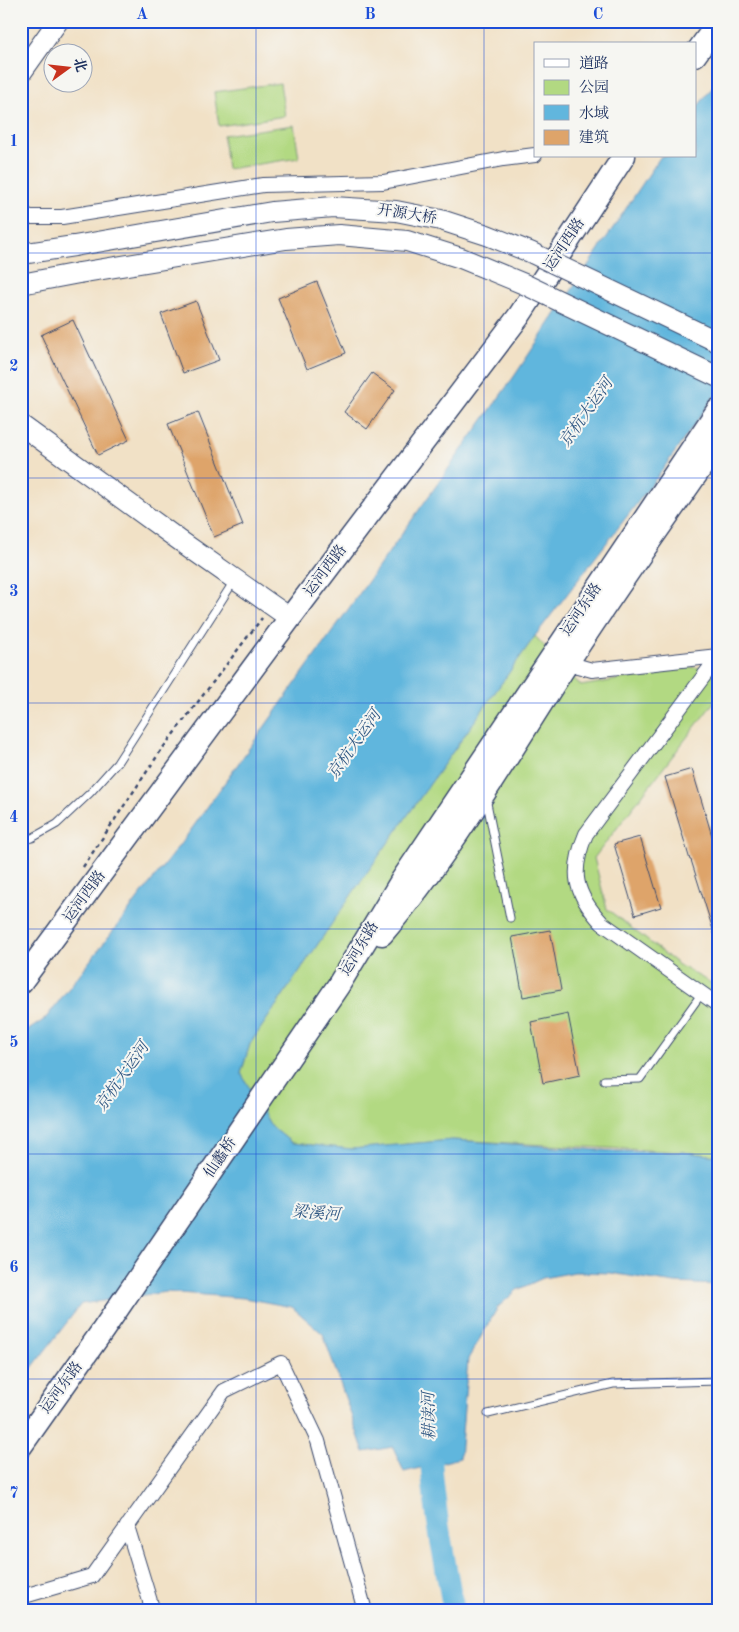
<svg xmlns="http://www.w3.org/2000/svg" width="739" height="1632" font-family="'Old Standard TT','Noto Serif SC',serif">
  <rect width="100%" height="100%" fill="#f6f6f2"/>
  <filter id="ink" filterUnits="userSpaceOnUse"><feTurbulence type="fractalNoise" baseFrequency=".02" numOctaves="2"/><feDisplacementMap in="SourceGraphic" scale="10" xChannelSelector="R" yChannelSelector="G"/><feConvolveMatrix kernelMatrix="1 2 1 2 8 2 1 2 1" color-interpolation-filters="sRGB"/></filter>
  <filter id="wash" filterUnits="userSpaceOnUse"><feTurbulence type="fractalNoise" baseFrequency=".0096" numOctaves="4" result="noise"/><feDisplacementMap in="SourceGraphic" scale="20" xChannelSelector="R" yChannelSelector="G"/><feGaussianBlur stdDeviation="1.12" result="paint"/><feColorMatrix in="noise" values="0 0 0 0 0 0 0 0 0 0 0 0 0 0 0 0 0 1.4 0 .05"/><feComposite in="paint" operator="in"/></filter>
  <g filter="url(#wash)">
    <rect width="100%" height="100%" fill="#f1e1c6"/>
    <path fill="#b2d982" stroke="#668470" d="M280 83 285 116 219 126 214 92Z
      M294 125 299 158 227 169 223 135Z
      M535 636 581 686 689 667 718 669V697L594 858 607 909 679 965 718 987V1156L683 1152 452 1140 352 1149 292 1143 271 1126 241 1074 250 1044 356 888Z"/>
    <path fill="#61b6dd" stroke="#3e729e" d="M718 80V391L658 476 535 636 356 888 250 1044 241 1073 271 1126 292 1143 352 1149 452 1140 614 1151 683 1152 718 1156V1285L675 1283 610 1273 575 1272 543 1278 517 1290 498 1307 468 1359 460 1458 404 1472 393 1447 364 1452 323 1334 292 1307 244 1298 166 1292 81 1304 21 1382V1035L45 1019 188 834 310 663 515 375 661 156H695V110Z"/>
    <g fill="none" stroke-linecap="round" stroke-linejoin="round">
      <path stroke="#61b6dd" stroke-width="22" d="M430 1436C431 1495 443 1553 454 1611"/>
    </g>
    <g id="blocks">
      <path fill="#dea46a" d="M317 282 346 353 307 369 278 298Z
        M196 301 219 360 183 373 161 314Z
        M73 320 129 440 98 455 41 335Z
        M372 373 395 390 367 429 344 412Z
        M198 412 243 525 214 537 168 424Z
        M692 769 718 856V936H715L691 860H690L665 777Z
        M640 837 661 907 635 915 614 844Z
        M550 930 561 990 523 997 512 937Z
        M568 1014 580 1075 543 1083 531 1022Z"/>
    </g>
  </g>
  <g filter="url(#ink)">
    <use href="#blocks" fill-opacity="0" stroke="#3b4a6e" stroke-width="1"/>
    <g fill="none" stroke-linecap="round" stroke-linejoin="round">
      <defs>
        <path id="lane" d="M486 798 510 918
          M21 841 32 838 57 824 90 793 117 763 234 581
          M604 1080 640 1079 702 993
          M488 1414 613 1384 718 1381"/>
        <path id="street" d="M21 214 31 217H62L263 185 383 182 503 159 535 155
          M718 657 586 834C570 872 574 893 602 923L718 1005
          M567 663 592 670 718 656
          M127 1526 153 1611
          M21 1597 92 1576 224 1391 281 1363 318 1441 365 1611"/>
        <path id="secondary" d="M21 73 58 21
          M21 254 74 246
          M21 284 79 273
          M21 425 179 540 290 618"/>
        <path id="primary" d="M695 55 718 23
          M382 934C452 851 507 756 566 665 614 590 667 517 718 443
          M21 982 290 618 519 316 624 156
          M21 1446 103 1330 338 986 402 880 718 410"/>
      </defs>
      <use href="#lane" stroke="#3b4a6e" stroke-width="9"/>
      <use href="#street" stroke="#3b4a6e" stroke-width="16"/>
      <use href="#secondary" stroke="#3b4a6e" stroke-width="22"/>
      <use href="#primary" stroke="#3b4a6e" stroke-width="25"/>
      <path stroke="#3b4a6e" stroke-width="2.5" stroke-dasharray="4 4" stroke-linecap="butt" d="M83 867 162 749 262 618"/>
      <use href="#lane" stroke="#fff" stroke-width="7"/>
      <use href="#street" stroke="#fff" stroke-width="14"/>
      <use href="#secondary" stroke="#fff" stroke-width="20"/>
      <use href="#primary" stroke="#fff" stroke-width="22"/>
      <defs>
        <path id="secondary-bridge" d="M74 246 272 212 333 207 396 211 441 220 487 235 530 252 718 342
          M79 273 286 239 339 235 407 241 461 258 524 284 718 377"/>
      </defs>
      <use href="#secondary-bridge" stroke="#3b4a6e" stroke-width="22" stroke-linecap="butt"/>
      <use href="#secondary-bridge" stroke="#fff" stroke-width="20"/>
    </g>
  </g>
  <path fill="none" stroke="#1d4ed8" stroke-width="1" stroke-opacity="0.55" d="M256 21V1611M484 21V1611M21 253H718M21 478H718M21 703H718M21 929H718M21 1154H718M21 1379H718"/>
  <g text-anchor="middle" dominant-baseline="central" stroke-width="4" stroke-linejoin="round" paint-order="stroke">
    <g font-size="15" fill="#1b2f5e" stroke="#f6f6f2">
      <text transform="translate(407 215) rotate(9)">开源大桥</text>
      <text transform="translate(565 245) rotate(-56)">运河西路</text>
      <text transform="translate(326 571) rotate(-53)">运河西路</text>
      <text transform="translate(582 610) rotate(-56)">运河东路</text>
      <text transform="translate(85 897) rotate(-54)">运河西路</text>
      <text transform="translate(360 949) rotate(-59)">运河东路</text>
      <text transform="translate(221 1158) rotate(-56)">仙蠡桥</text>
      <text transform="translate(62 1388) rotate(-54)">运河东路</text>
    </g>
    <g font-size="16" font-style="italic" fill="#305884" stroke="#f6f6f2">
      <text transform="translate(587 413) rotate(-55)">京杭大运河</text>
      <text transform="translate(355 745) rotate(-55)">京杭大运河</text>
      <text transform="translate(123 1077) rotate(-55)">京杭大运河</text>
      <text transform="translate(316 1214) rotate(4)">梁溪河</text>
      <text transform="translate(430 1416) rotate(-91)">耕读河</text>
    </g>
  </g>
  <rect width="739" height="1632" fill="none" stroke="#f6f6f2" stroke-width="55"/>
  <rect x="534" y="42" width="162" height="115" fill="#f6f6f2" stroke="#9ea6b7"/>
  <rect x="544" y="59" width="25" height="8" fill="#ffffff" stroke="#9ea6b7"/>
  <text x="579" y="68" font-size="15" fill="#1b2f5e">道路</text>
  <rect x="544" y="80" width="25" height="15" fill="#b2d982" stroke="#9ea6b7"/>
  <text x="579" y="92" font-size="15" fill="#1b2f5e">公园</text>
  <rect x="544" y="105" width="25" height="15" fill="#61b6dd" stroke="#9ea6b7"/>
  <text x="579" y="118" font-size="15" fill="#1b2f5e">水域</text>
  <rect x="544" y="130" width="25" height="15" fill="#dea46a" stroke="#9ea6b7"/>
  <text x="579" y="142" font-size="15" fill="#1b2f5e">建筑</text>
  <g transform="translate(68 68) rotate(75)"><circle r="24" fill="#f6f6f2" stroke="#9ea6b7"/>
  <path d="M0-4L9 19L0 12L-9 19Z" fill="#c8321e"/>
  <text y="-8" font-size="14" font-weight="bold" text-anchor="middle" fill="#1b2f5e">北</text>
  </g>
  <rect x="28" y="28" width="684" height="1576" fill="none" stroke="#1d4ed8" stroke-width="2"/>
  <g font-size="16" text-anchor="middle" font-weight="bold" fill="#1d4ed8">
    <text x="142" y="19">A</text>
    <text x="370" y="19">B</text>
    <text x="598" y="19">C</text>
    <text x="14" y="146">1</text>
    <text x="14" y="371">2</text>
    <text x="14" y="596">3</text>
    <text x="14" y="822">4</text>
    <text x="14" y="1047">5</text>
    <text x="14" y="1272">6</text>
    <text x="14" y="1498">7</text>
  </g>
</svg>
